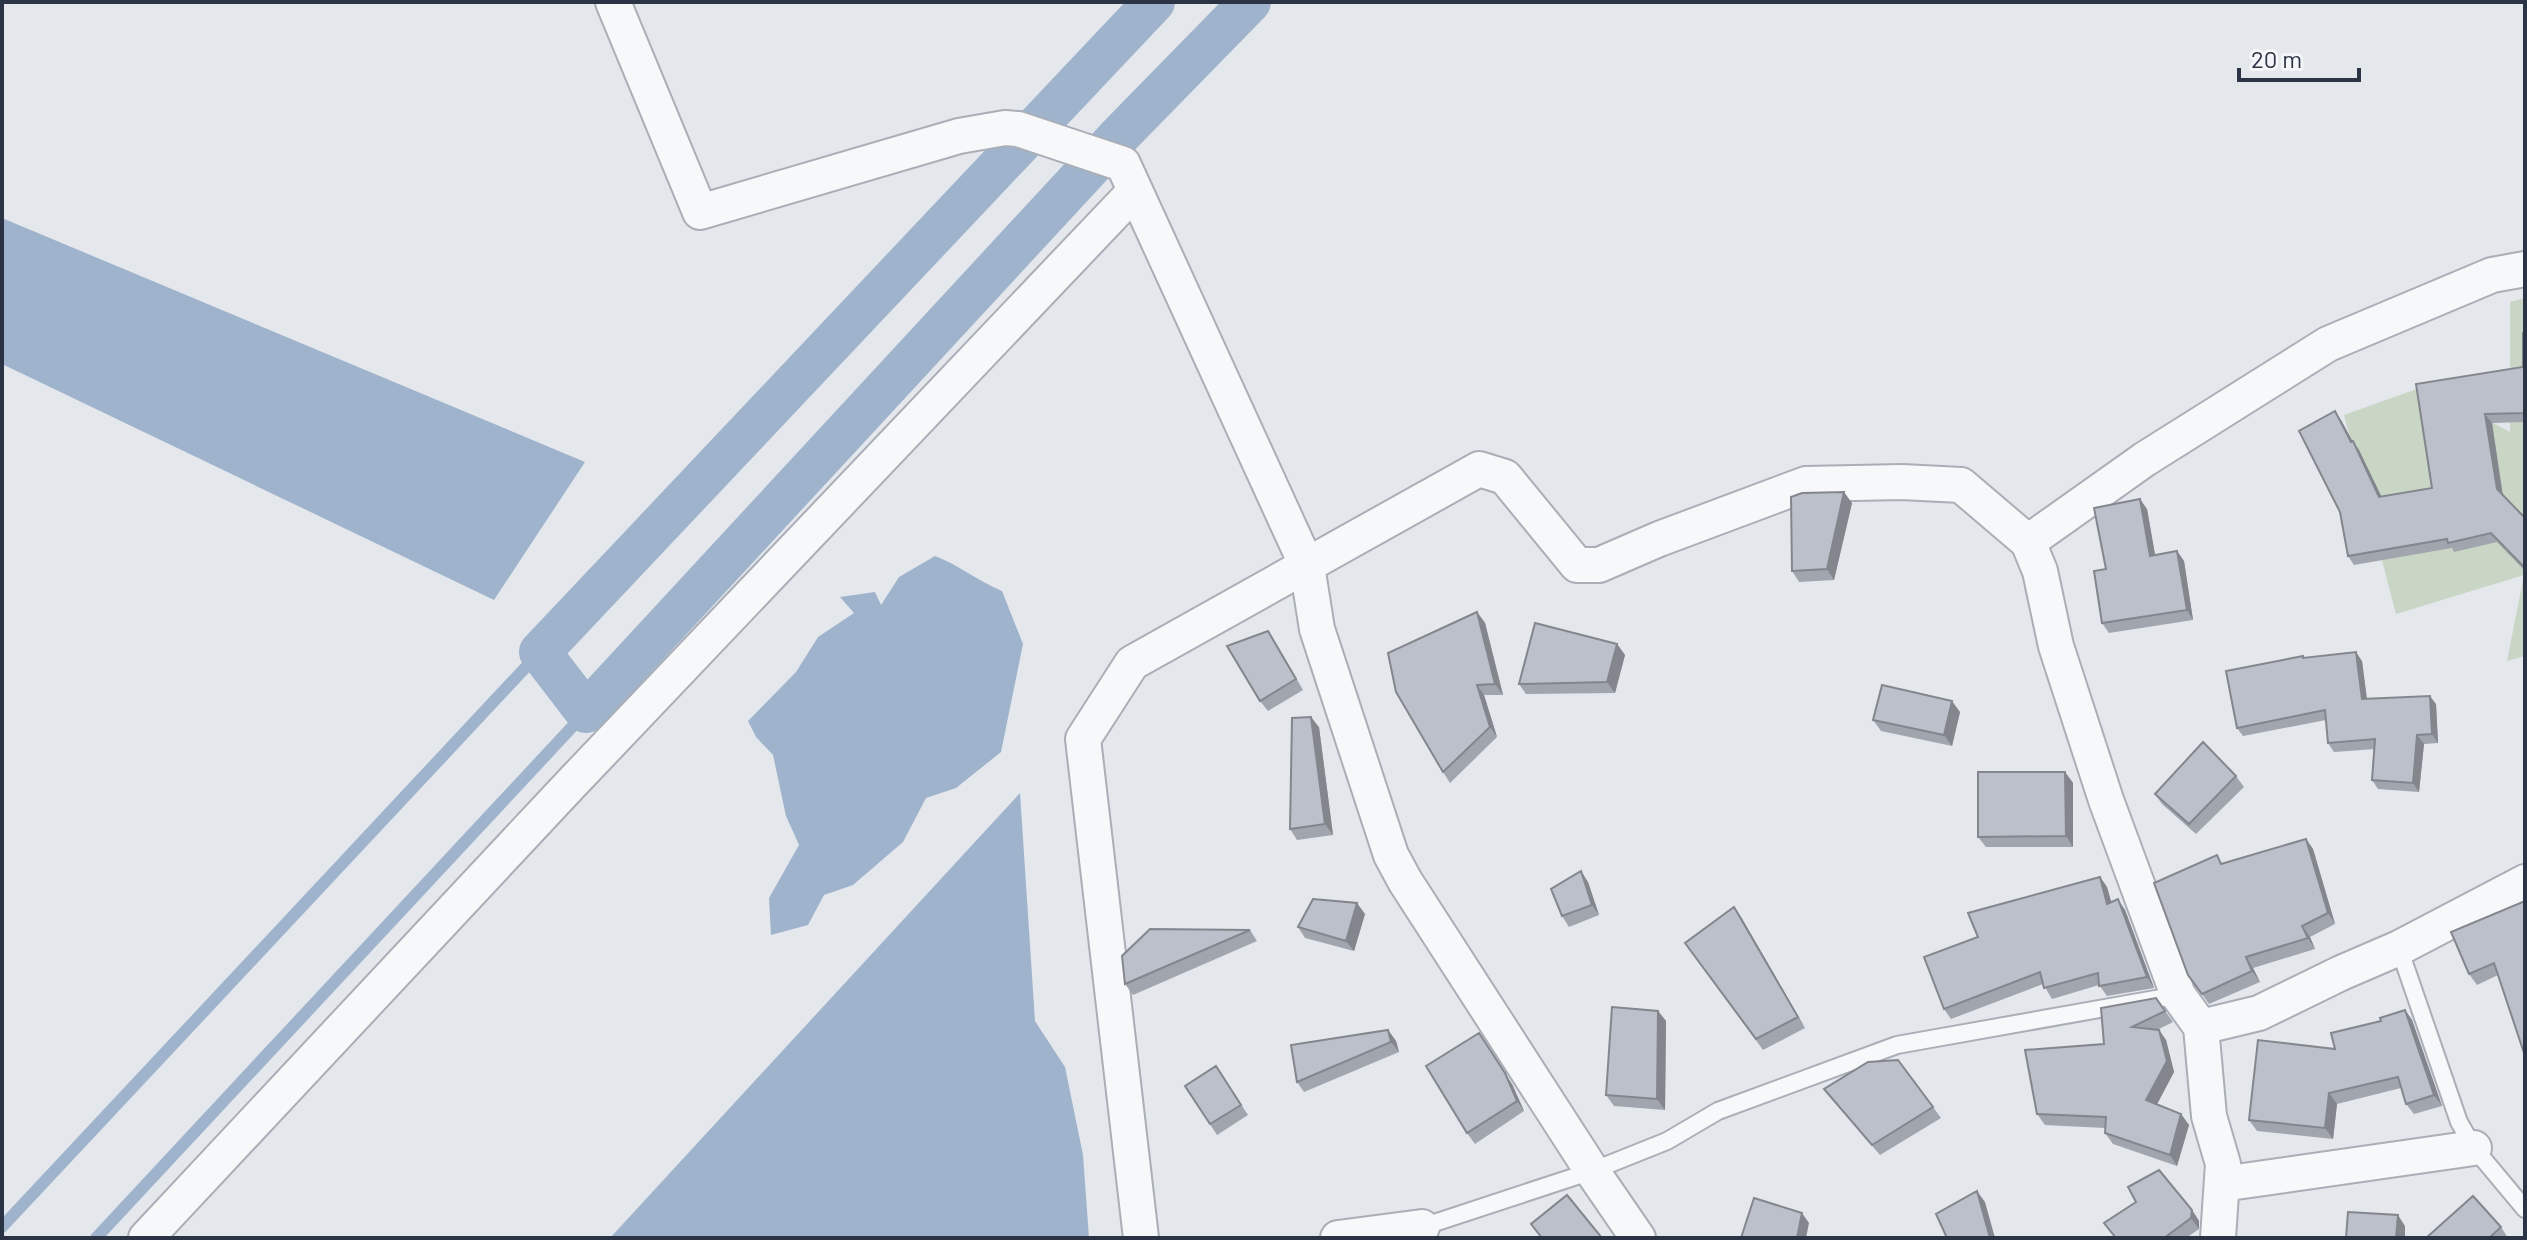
<svg xmlns="http://www.w3.org/2000/svg" width="2527" height="1240" font-family="Barlow,sans-serif">
  <rect width="100%" height="100%" fill="#e4e7ec"/>
  <path fill="#c9d6c5" d="M2525 298V656L2507 661 2524 575 2396 614 2344 415 2425 386 2510 432V302Z"/>
  <path fill="#9fb4cc" d="M2 218 585 462 494 600 2 364Z
    M935 556C959 565 978 581 1002 591L1023 644 1001 752 956 788 926 798 903 842 853 885 824 895 808 925 771 935 769 898 799 845 786 816 773 755 756 737 748 721 796 672 818 637 854 613 840 597 875 592 881 605 899 577Z
    M1020 793 1035 1021 1065 1067 1083 1155 1089 1238H610Z"/>
  <g fill="none" stroke-linecap="round" stroke-linejoin="round">
    <path stroke="#9fb4cc" stroke-width="12" d="M2 1227 540 652
      M96 1238 586 712"/>
    <path stroke="#9fb4cc" stroke-width="42" d="M1154 2 540 652 586 712 1117 138 1250 2"/>
    <defs>
      <path id="lane" d="M2399 948 2459 1122 2474 1148 2525 1209
        M1422 1227 1592 1171 1667 1141 1718 1111 1897 1045 2178 995"/>
      <path id="street" d="M613 2 700 212 959 136 1005 128 1018 129 1123 164 1307 566 1317 629 1391 855 1405 881 1592 1171 1638 1238
        M2028 542 2040 571 2056 646 2106 800 2178 995 2201 1027 2209 1116 2223 1164 2218 1238
        M2201 1027 2259 1013 2341 973 2399 948 2525 882
        M2222 1184 2474 1148
        M146 1238 570 785 1135 191
        M1141 1238 1083 739 1132 663 1479 469 1505 477 1577 565H1599L1659 539 1806 484 1902 482 1961 485 2028 542 2145 459 2328 344 2492 275 2525 269
        M1338 1238 1422 1227"/>
    </defs>
    <use href="#lane" stroke="#a9aeb7" stroke-width="20"/>
    <use href="#street" stroke="#a9aeb7" stroke-width="38"/>
    <use href="#lane" stroke="#f7f8fa" stroke-width="16"/>
    <use href="#street" stroke="#f7f8fa" stroke-width="34"/>
  </g>
  <path fill="#a1a5ae" d="M2525 333V422L2492 423 2503 495 2525 518V571L2497 542 2454 552 2452 548 2354 565 2348 556 2341 420 2352 441 2359 450 2381 496 2432 488 2416 384 2523 367Z
    M1852 503 1834 580 1799 582 1792 571Z
    M2147 509 2155 555 2177 551 2184 561 2193 620 2109 633 2102 623 2106 569Z
    M1477 612 1485 623 1503 695H1484L1497 737 1450 783 1443 772Z
    M1275 642 1303 690 1268 711 1260 701Z
    M1617 644 1625 655 1615 693 1526 694 1519 684Z
    M2303 656 2304 658 2362 661 2367 699 2436 704 2438 743 2424 744 2419 792 2378 789 2372 780 2375 749 2334 752 2328 743 2326 720 2243 736 2237 728Z
    M1960 712 1952 746 1881 731 1873 720Z
    M1319 727 1333 835 1297 840 1290 829Z
    M2065 772 2073 783V847H1986L1978 837Z
    M2236 776 2244 787 2196 834 2162 804 2155 794Z
    M2306 839 2313 849 2335 924 2310 937 2315 949 2253 968 2260 982 2209 1004 2188 975 2223 863Z
    M2100 877 2107 887 2111 902 2125 910 2154 988 2107 996 2099 985 2052 999 2043 984 1951 1019 1944 1009 1978 937Z
    M1588 882 1599 915 1569 927 1562 916Z
    M2525 901 2498 975 2477 985 2469 974Z
    M1734 907 1741 917 1805 1028 1763 1050 1685 943Z
    M1365 914 1354 951 1305 938 1298 927Z
    M1250 930 1257 941 1133 995 1125 984Z
    M2156 998 2173 1022 2157 1030H2159L2166 1040 2174 1072 2157 1104 2181 1114 2189 1125 2177 1166 2113 1144 2105 1133V1128L2045 1125 2037 1114 2104 1044Z
    M2405 1010 2412 1020 2442 1106 2414 1114 2406 1104 2401 1088 2337 1104 2333 1139 2257 1131 2249 1120 2335 1049 2381 1021Z
    M1658 1011 1666 1021 1665 1110 1614 1106 1606 1095Z
    M1388 1030 1396 1041 1399 1052 1304 1092 1297 1082Z
    M1216 1066 1248 1115 1217 1135 1185 1086Z
    M1512 1084 1524 1111 1475 1144 1467 1133Z
    M1824 1089 1933 1107 1941 1118 1880 1155 1832 1099Z
    M2136 1202 2192 1210 2199 1221V1229L2186 1238H2115L2104 1223Z
    M2501 1227 2508 1238H2426Z"/>
  <path fill="#83868d" d="M2335 411 2341 420 2358 451 2351 442Z
    M2485 414 2492 423 2503 498 2497 489Z
    M2353 441 2359 450 2386 506 2379 497Z
    M1844 492 1852 503 1834 580 1827 569Z
    M2140 499 2147 509 2157 566 2150 556Z
    M2177 551 2184 561 2193 620 2187 610Z
    M1477 612 1485 623 1503 695 1495 684Z
    M1617 644 1625 655 1615 693 1607 682Z
    M2356 652 2362 661 2368 708 2362 699Z
    M1477 685 1484 695 1497 737 1490 727Z
    M2430 696 2436 704 2438 743 2432 734Z
    M1952 701 1960 712 1952 746 1944 735Z
    M1311 717 1319 727 1333 835 1325 824Z
    M2417 735 2424 744 2419 792 2413 783Z
    M2065 772 2073 783V847L2066 836Z
    M2306 839 2313 849 2335 924 2328 913Z
    M1581 871 1588 882 1599 915 1592 905Z
    M2100 877 2107 887 2115 915 2107 904Z
    M2118 899 2125 910 2154 988 2147 977Z
    M1357 903 1365 914 1354 951 1346 941Z
    M1734 907 1741 917 1805 1028 1798 1017Z
    M2302 926 2310 937 2315 949 2308 938Z
    M2246 957 2253 968 2260 982 2252 971Z
    M2405 1010 2412 1020 2442 1106 2434 1095Z
    M1658 1011 1666 1021 1665 1110 1657 1099Z
    M1388 1030 1396 1041 1399 1052 1391 1042Z
    M2159 1030 2166 1040 2174 1072 2154 1110 2146 1100Z
    M1479 1033 1512 1084 1524 1111 1517 1101Z
    M2329 1093 2337 1104 2333 1139 2325 1128Z
    M2181 1114 2189 1125 2177 1166 2170 1155Z
    M1977 1191 1985 1202 1995 1238H1990Z
    M2192 1210 2199 1221V1229L2191 1218Z
    M1802 1213 1809 1223 1806 1238H1797Z
    M2398 1215 2405 1226V1238H2396Z"/>
  <path fill="#bbc0ca" stroke="#83868d" stroke-width="2" d="M2523 333H2525V413L2485 414 2497 489 2525 518V568L2491 533 2448 543 2447 539 2348 556 2340 512 2299 431 2335 411 2351 442 2353 441 2379 497 2432 488 2416 384 2523 367Z
    M1844 492 1827 569 1792 571 1791 497 1802 493Z
    M2140 499 2150 556 2177 551 2187 610 2102 623 2094 571 2106 569 2094 508Z
    M1477 612 1495 684 1477 685 1490 727 1443 772 1396 692 1388 653Z
    M1535 623 1617 644 1607 682 1519 684Z
    M1268 631 1296 679 1260 701 1227 646Z
    M2356 652 2362 699 2430 696 2432 734 2417 735 2413 783 2372 780 2375 739 2328 743 2325 710 2237 728 2226 671 2303 656V658Z
    M1882 685 1952 701 1944 735 1873 720Z
    M1311 717 1325 824 1290 829 1292 718Z
    M2203 742 2236 776 2189 824 2155 794Z
    M1978 772H2065L2066 836 1978 837Z
    M2306 839 2328 913 2302 926 2308 938 2246 957 2252 971 2202 994 2188 975 2154 883 2217 855 2221 864Z
    M1581 871 1592 905 1562 916 1551 889Z
    M2100 877 2107 904 2118 899 2147 977 2099 986 2098 973 2044 988 2040 972 1944 1009 1924 957 1978 937 1968 913Z
    M1313 899 1357 903 1346 941 1298 927Z
    M2525 901V1056L2494 963 2469 974 2451 932Z
    M1734 907 1798 1017 1756 1039 1685 943Z
    M1150 929 1250 930 1125 984 1122 956Z
    M2156 998 2165 1011 2132 1027 2159 1030 2167 1061 2146 1100 2181 1114 2170 1155 2105 1133 2106 1117 2037 1114 2025 1050 2104 1044 2101 1008Z
    M1612 1007 1658 1011 1657 1099 1606 1095Z
    M2405 1010 2434 1095 2406 1104 2398 1077 2329 1093 2325 1128 2249 1120 2258 1040 2335 1049 2331 1033 2381 1021 2380 1018Z
    M1388 1030 1391 1042 1297 1082 1291 1045Z
    M1479 1033 1505 1073 1517 1101 1467 1133 1426 1066Z
    M1898 1060 1933 1107 1872 1145 1824 1089 1868 1062Z
    M1216 1066 1241 1105 1210 1124 1185 1086Z
    M2159 1170 2192 1210 2191 1218 2164 1238H2116L2104 1223 2136 1202 2128 1187Z
    M1977 1191 1990 1238H1947L1936 1214Z
    M1567 1195 1602 1238H1542L1531 1224Z
    M2473 1196 2501 1227 2489 1238H2426Z
    M1754 1198 1802 1213 1797 1238H1741Z
    M2348 1212 2398 1215 2396 1238H2346Z"/>
  <rect width="2527" height="1240" fill="none" stroke="#2b3445" stroke-width="8"/>
  <path d="M2239 68v12h120v-12" fill="none" stroke="#2b3445" stroke-width="4"/>
  <text x="2251" y="68" font-size="24" fill="#2b3445" stroke="#f4f6f9" stroke-width="6" paint-order="stroke">20 m</text>
</svg>
